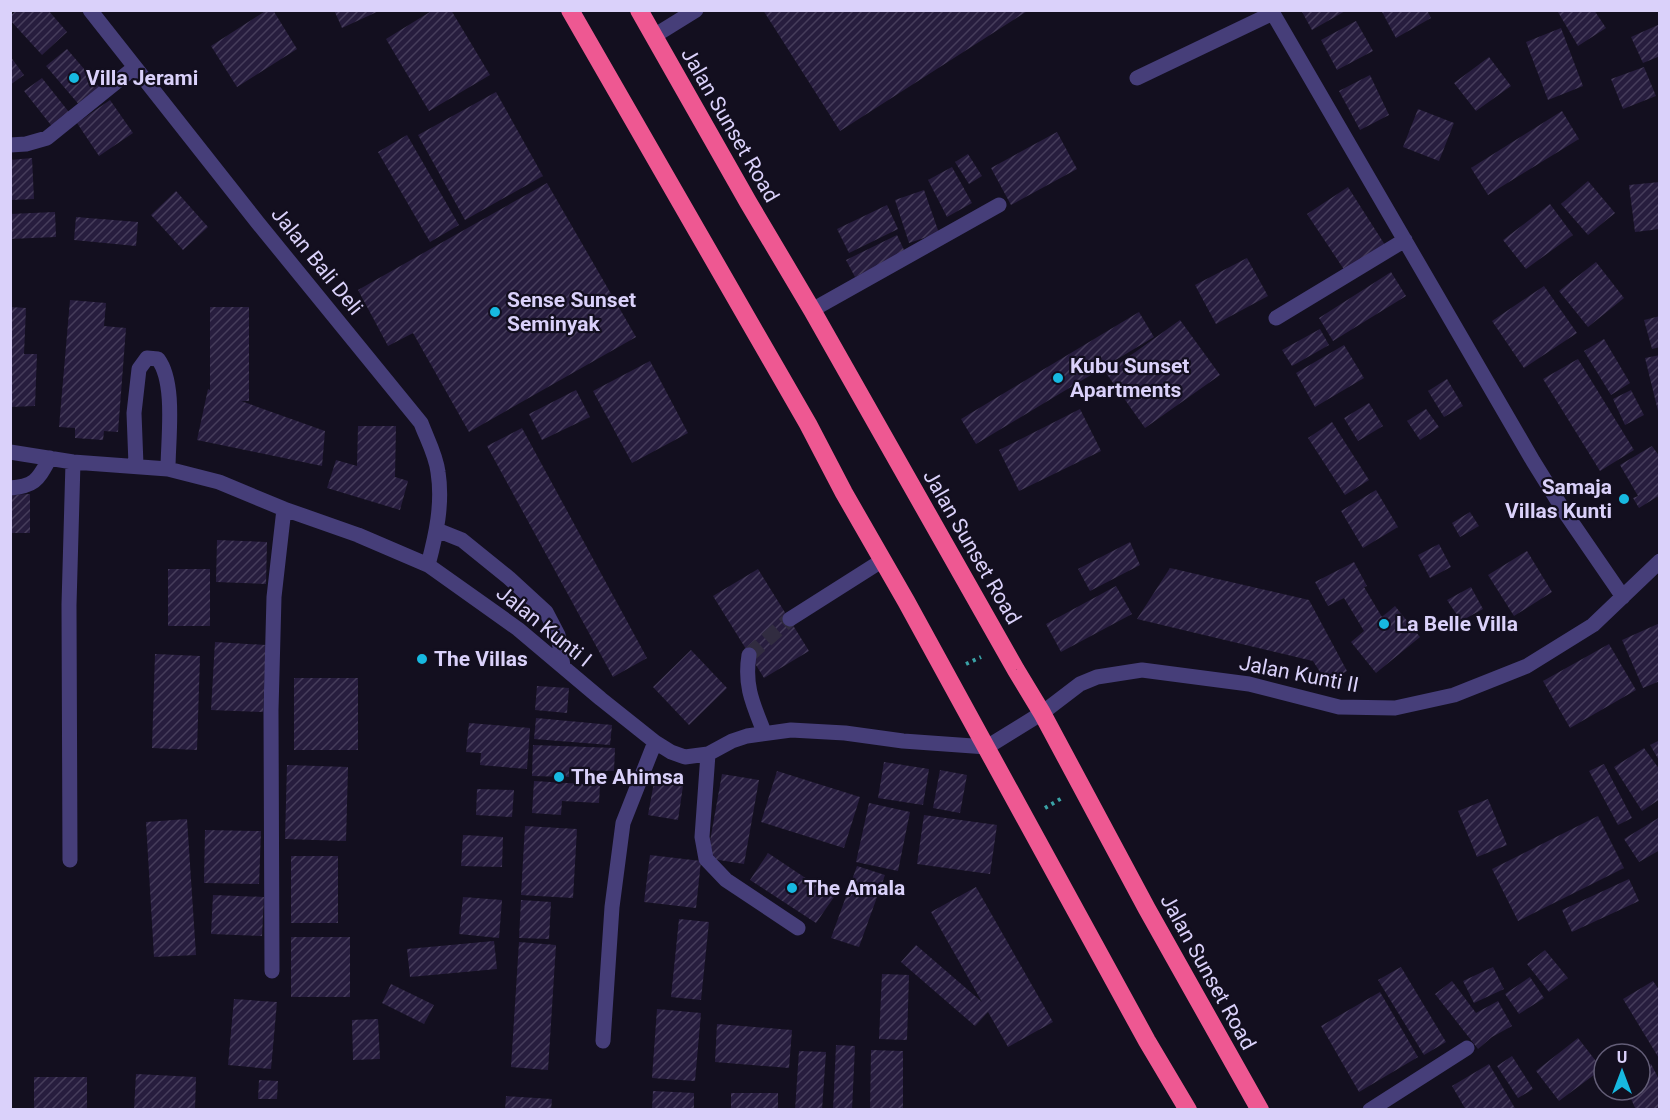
<svg xmlns="http://www.w3.org/2000/svg" width="1670" height="1120" font-family="Roboto,sans-serif">
  <defs>
    <pattern id="building-hatch" width="6" height="6" patternUnits="userSpaceOnUse" patternTransform="scale(1.5)"><rect width="6" height="6" fill="#271d3e"/><path d="M-1 1l2-2M0 6l6-6M5 7l2-2" fill="none" stroke="#463d5b"/></pattern>
  </defs>
  <rect width="100%" height="100%" fill="#130f1f"/>
  <path fill="url(#building-hatch)" d="M17 10H48L67 32 42 55 10 20V16Z
    M267 10H273L297 49 237 87 211 46Z
    M334 10H381L342 28Z
    M433 10H451L490 75 429 111 386 39Z
    M763 10H1029L840 131Z
    M1301 10H1347L1312 30Z
    M1381 10H1427L1431 18 1396 38Z
    M1560 10H1594L1606 28 1578 46 1558 12Z
    M1356 21 1373 51 1337 70 1321 40Z
    M1660 24V56L1643 63 1631 37Z
    M1561 28 1583 86 1548 100 1526 42Z
    M67 49 102 90 81 107 46 66Z
    M10 56 24 75 10 85Z
    M1489 57 1511 86 1476 111 1454 83Z
    M1644 67 1656 96 1623 109 1611 79Z
    M1370 75 1389 115 1360 130 1339 91Z
    M42 78 72 116 54 129 24 91Z
    M496 92 543 176 465 220 418 135Z
    M110 100 133 133 99 156 77 123Z
    M1418 109 1454 123 1439 161 1403 147Z
    M1562 111 1579 139 1488 195 1471 168Z
    M1057 132 1077 169 1011 205 991 168Z
    M407 135 459 225 430 242 378 152Z
    M968 154 982 176 969 184 955 162Z
    M32 158 34 199 10 200V160Z
    M952 167 972 203 947 217 928 180Z
    M1588 181 1615 213 1588 235 1561 204Z
    M1660 182V229L1635 232 1629 185Z
    M547 183 636 337 469 432 413 333 388 346 358 290Z
    M1348 187 1385 245 1345 271 1307 214Z
    M924 190 939 233 909 243 895 200Z
    M176 191 208 227 183 250 151 215Z
    M1550 204 1573 235 1526 269 1503 240Z
    M887 205 898 229 849 253 837 229Z
    M55 212 56 237 10 239V214Z
    M76 217 138 222 136 246 74 240Z
    M897 235 905 252 855 277 846 260Z
    M1247 258 1268 296 1216 324 1195 285Z
    M1596 262 1624 298 1588 327 1559 291Z
    M1391 272 1406 296 1333 341 1319 318Z
    M1544 286 1577 333 1524 368 1492 321Z
    M70 300 106 303 104 326 126 328 118 432 104 431 103 440 75 438V428L59 427Z
    M10 307 26 308 24 354H37L35 406 10 407Z
    M210 307H249V401H241L325 431 322 466 197 440 208 389 210 390Z
    M1139 312 1154 337 976 444 961 419Z
    M1660 316V347L1652 349 1644 320Z
    M1180 320 1220 375 1145 428 1106 373Z
    M1320 329 1329 345 1292 366 1282 350Z
    M1604 339 1630 383 1611 395 1584 351Z
    M1344 345 1364 378 1315 407 1296 373Z
    M1660 355V415H1659L1645 358Z
    M1578 359 1634 450 1600 471 1543 379Z
    M650 361 688 433 632 463 593 391Z
    M1447 379 1463 406 1444 417 1428 391Z
    M576 390 590 417 542 440 529 414Z
    M1631 390 1644 415 1625 425 1613 399Z
    M1369 403 1383 426 1358 441 1344 418Z
    M1080 409 1101 451 1019 491 999 450Z
    M1426 409 1439 427 1420 440 1407 421Z
    M1332 422 1369 480 1345 495 1308 438Z
    M358 426H396L395 477 408 481 400 510 327 488 336 460 357 466Z
    M522 428 647 658 613 677 487 446Z
    M1652 446 1660 457V495L1639 508 1633 498 1638 496 1620 465Z
    M1376 490 1398 527 1363 548 1341 511Z
    M30 494V533H10V495Z
    M1470 512 1479 526 1460 537 1452 523Z
    M217 540 267 542 266 584 216 582Z
    M1130 542 1140 565 1090 591 1078 569Z
    M1439 544 1451 567 1430 578 1418 555Z
    M1527 551 1552 592 1514 616 1488 575Z
    M1354 562 1367 586 1364 587 1382 617 1395 606 1420 637 1376 673 1351 642 1364 631 1344 598 1328 606 1315 582Z
    M1170 568 1309 600 1347 671 1327 683 1313 661 1137 619Z
    M168 569H210V626H168Z
    M758 569 809 651 764 678 713 596Z
    M1116 586 1132 614 1061 652 1046 624Z
    M1471 587 1483 609 1461 621 1447 600Z
    M1660 623V681L1643 688 1622 640Z
    M215 642 266 645 263 712 211 710Z
    M1609 644 1636 690 1570 728 1543 681Z
    M691 650 727 688 689 725 653 687Z
    M155 654 200 656 197 750 152 748Z
    M294 678H358V750H294Z
    M537 686 569 688 567 713 535 710Z
    M536 718 612 725 610 745 534 739Z
    M469 723 530 728 527 769 480 765 481 753 466 752Z
    M1660 740V762L1650 745Z
    M533 745 615 748 614 771 569 770V777L532 776Z
    M1644 748 1660 770V799L1642 811 1614 767Z
    M884 762 929 769 923 805 878 798Z
    M1604 764 1632 818 1618 825 1589 771Z
    M287 765 348 767 346 841 285 839Z
    M940 770 967 775 960 813 933 808Z
    M777 771 860 797 844 848 761 822Z
    M722 774 759 780 744 864 707 858Z
    M534 781 600 785 599 803 562 801 561 815 532 813Z
    M654 782 683 786 678 820 648 815Z
    M477 789 514 790 512 817 476 815Z
    M1488 799 1507 845 1477 857 1458 811Z
    M869 803 910 812 898 871 856 862Z
    M924 815 997 825 990 874 917 864Z
    M1598 816 1624 868 1518 921 1492 869Z
    M1660 817V850L1639 862 1624 839Z
    M187 819 196 955 154 957 146 822Z
    M525 826 577 829 573 898 521 895Z
    M205 830 261 831 259 884 204 883Z
    M463 835 503 837 502 867 461 866Z
    M768 853 834 897 816 923 750 880Z
    M650 855 701 861 696 908 644 902Z
    M291 856H338V923H291Z
    M857 866 885 875 859 947 831 938Z
    M1629 879 1639 901 1572 932 1562 910Z
    M976 887 1053 1022 1008 1047 988 1012 975 1026 901 962 916 945 982 1002 931 912Z
    M213 895 264 897 262 936 211 934Z
    M463 897 502 900 499 938 459 934Z
    M521 900 551 902 549 939 519 938Z
    M679 919 709 922 701 1000 671 997Z
    M291 937H350V997H291Z
    M494 941 497 969 410 977 407 949Z
    M519 942 556 945 548 1070 511 1067Z
    M1545 950 1568 978 1549 992 1527 964Z
    M1401 967 1446 1042 1424 1055 1378 980Z
    M1493 967 1504 989 1474 1003 1463 981Z
    M882 974 909 975 907 1040 879 1039Z
    M1530 977 1544 998 1519 1014 1505 994Z
    M1452 981 1476 1013 1498 1001 1512 1026 1492 1037 1478 1049 1435 994Z
    M1653 981 1660 991V1060L1623 999Z
    M391 984 434 1005 424 1024 382 1003Z
    M1380 992 1418 1057 1359 1092 1321 1026Z
    M234 999 277 1002 271 1069 228 1065Z
    M657 1009 701 1013 695 1081 652 1078Z
    M378 1019 380 1059 353 1060 352 1020Z
    M717 1024 792 1030 789 1068 715 1062Z
    M1578 1038 1602 1069 1559 1101 1536 1071Z
    M836 1045 855 1046 852 1110H833Z
    M871 1050 903 1051V1110H870Z
    M799 1051 826 1052 822 1110H795Z
    M1512 1056 1533 1089 1518 1098 1497 1066Z
    M1489 1064 1516 1110H1466L1452 1086Z
    M1651 1064 1660 1081V1110H1636L1627 1090H1640V1070Z
    M136 1074 196 1077 195 1110H134Z
    M34 1077H87V1110H34Z
    M259 1080 278 1081 277 1099H258Z
    M653 1091 694 1093V1110H652Z
    M731 1093H778V1110H731Z
    M506 1096 552 1099 551 1110H505Z"/>
  <g fill="none" stroke-linecap="round" stroke-linejoin="round">
    <path stroke="#312c40" stroke-width="15" stroke-dasharray="15 8" stroke-linecap="butt" d="M749 655 790 619"/>
    <path stroke="#3aa2a6" stroke-width="4" stroke-dasharray="3 4.5" stroke-linecap="butt" d="M966 664 981 657
      M1045 808 1062 798"/>
    <path stroke="#463e79" stroke-width="15" d="M90 10 258 223 421 423C427 439 436 455 438 472 443 504 436 535 428 565
      M1271 10 1533 461 1564 511 1623 597
      M654 36 696 10
      M1137 78 1273 13
      M10 145 26 144 47 138 135 67
      M812 310 999 205
      M1276 318 1405 240
      M10 452 73 462 168 469 219 482 284 509 358 535 428 565 518 629 601 699 655 742 671 752 685 757 708 754 732 741 747 736 791 730 845 733 903 741 987 747 1042 713 1080 684 1097 677 1142 670 1249 684 1339 707 1395 708 1454 695 1527 666 1593 625 1660 561
      M136 465 134 413 139 369 147 358 158 359C176 383 168 439 168 469
      M10 488C36 486 38 479 50 458
      M437 530 462 540 509 578 546 612 558 635 563 666
      M790 619 883 560
      M749 655C744 686 753 704 764 732
      M708 754 702 837 706 859 726 880 798 928
      M70 860 69 605 73 462
      M272 971 271 710 274 597 284 509
      M603 1041 612 907 623 823 655 742
      M1370 1110 1467 1048"/>
    <path stroke="#ee5892" stroke-width="18" d="M570 10 808 424 844 493 906 601 1147 1041 1188 1110
      M639 10 748 202 812 310 1016 670 1042 713 1147 909 1260 1110"/>
  </g>
  <g fill="#17b9e1" stroke="#130f1f" stroke-width="2">
    <circle cx="74" cy="78" r="6"/>
    <circle cx="495" cy="312" r="6"/>
    <circle cx="1058" cy="378" r="6"/>
    <circle cx="1624" cy="499" r="6"/>
    <circle cx="1384" cy="624" r="6"/>
    <circle cx="422" cy="659" r="6"/>
    <circle cx="559" cy="777" r="6"/>
    <circle cx="792" cy="888" r="6"/>
  </g>
  <g text-anchor="middle" dominant-baseline="central" stroke-width="4.5" stroke-linejoin="round" paint-order="stroke">
    <g font-size="21" font-weight="bold" fill="#dad1fa" stroke="#130f1f" text-anchor="start">
      <text x="86" y="78">Villa Jerami</text>
      <text x="507" y="300">Sense Sunset<tspan x="507" dy="24">Seminyak</tspan></text>
      <text x="1070" y="366">Kubu Sunset<tspan x="1070" dy="24">Apartments</tspan></text>
      <text x="1612" y="487" text-anchor="end">Samaja<tspan x="1612" dy="24">Villas Kunti</tspan></text>
      <text x="1396" y="624">La Belle Villa</text>
      <text x="434" y="659">The Villas</text>
      <text x="571" y="777">The Ahimsa</text>
      <text x="804" y="888">The Amala</text>
    </g>
    <g font-size="21" fill="#dad1fa" stroke="#130f1f">
      <text transform="translate(730 125) rotate(60)">Jalan Sunset Road</text>
      <text transform="translate(317 261) rotate(51)">Jalan Bali Deli</text>
      <text transform="translate(972 547) rotate(60)">Jalan Sunset Road</text>
      <text transform="translate(544 626) rotate(39)">Jalan Kunti I</text>
      <text transform="translate(1299 674) rotate(11)">Jalan Kunti II</text>
      <text transform="translate(1208 972) rotate(61)">Jalan Sunset Road</text>
    </g>
  </g>
  <rect width="1670" height="1120" fill="none" stroke="#dad1fa" stroke-width="24"/>
  <g transform="translate(1622 1072)"><circle r="28" fill="#130f1f" stroke="#635d77" stroke-width="1.5"/>
  <path d="M0-4.5L10 22L0 15L-10 22Z" fill="#17b9e1"/>
  <text y="-9" font-size="16" font-weight="bold" text-anchor="middle" fill="#dad1fa">U</text>
  </g>
</svg>
